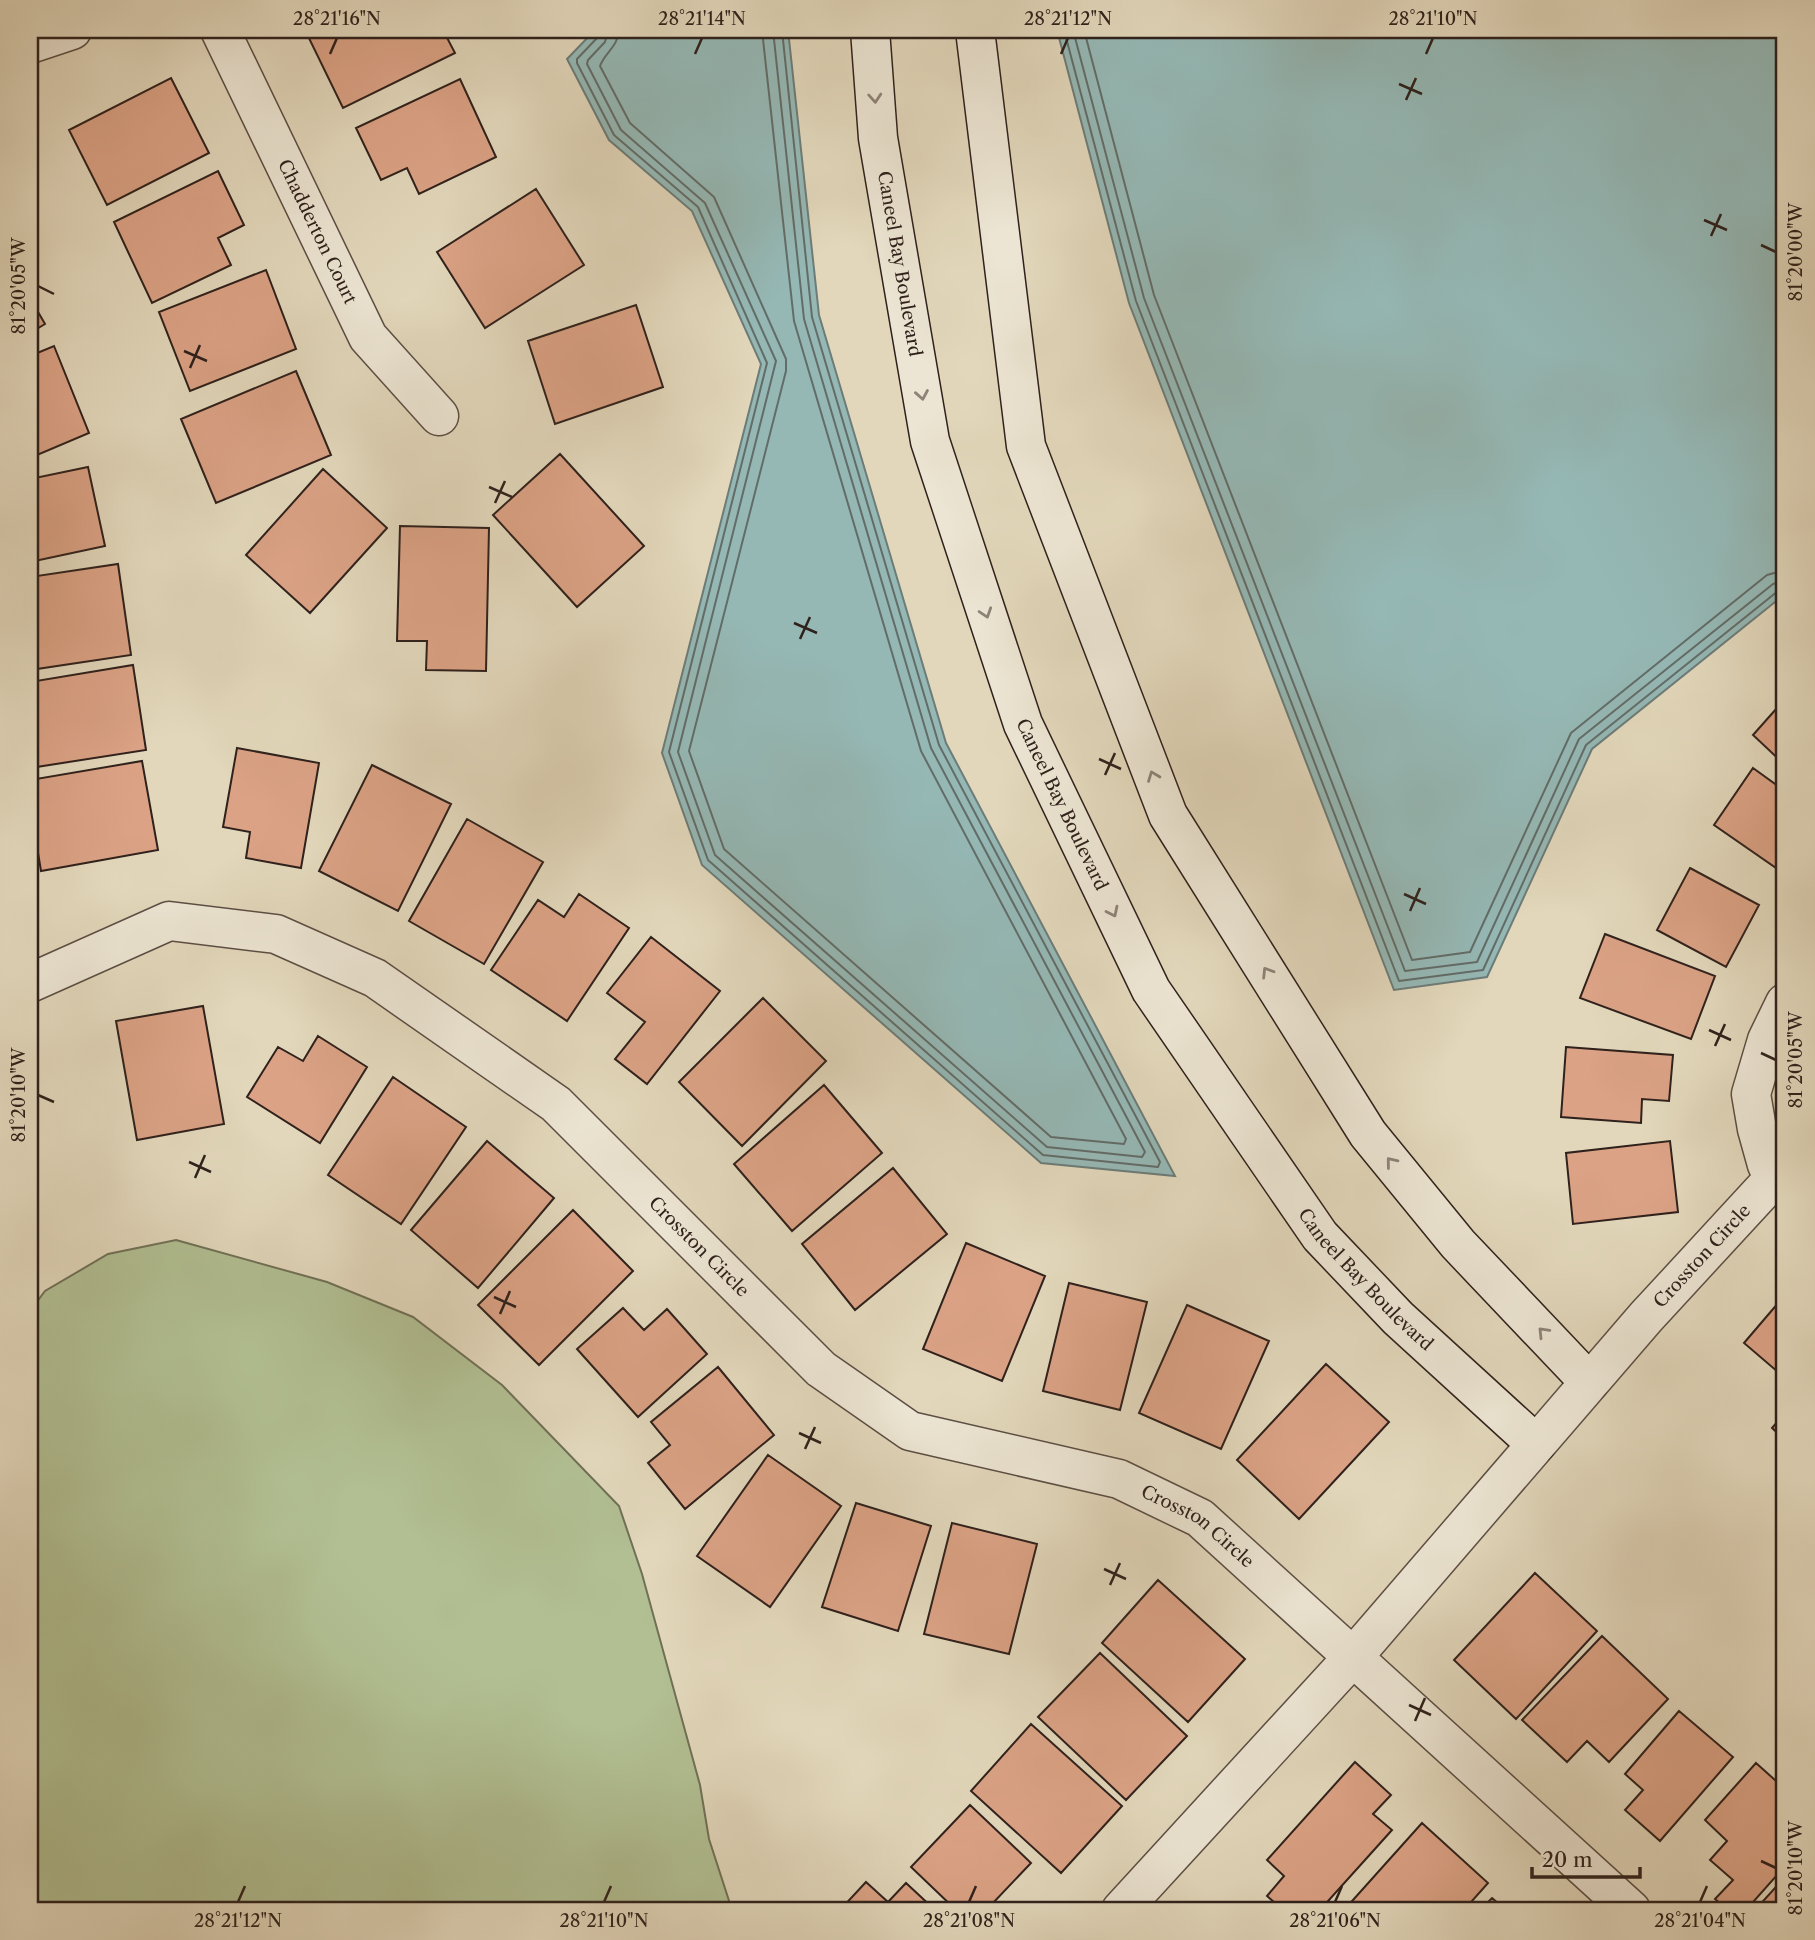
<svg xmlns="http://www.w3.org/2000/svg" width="1815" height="1940" font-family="'Libre Caslon Text',serif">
  <rect width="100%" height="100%" fill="#e2d7bb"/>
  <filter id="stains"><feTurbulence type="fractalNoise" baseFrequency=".00286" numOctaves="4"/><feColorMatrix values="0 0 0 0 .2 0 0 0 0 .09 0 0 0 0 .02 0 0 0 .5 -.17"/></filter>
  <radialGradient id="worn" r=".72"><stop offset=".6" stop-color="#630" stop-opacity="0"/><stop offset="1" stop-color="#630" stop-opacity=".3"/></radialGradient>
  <path fill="#b1bf92" stroke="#707057" stroke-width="2" d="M176 1240 327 1282 413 1317 502 1385 619 1506 642 1574 700 1785 709 1839 732 1910H30V1311L45 1291 108 1254Z"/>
  <path fill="#95b8b5" stroke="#6c7c78" stroke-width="2" d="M595 30H788L819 315 946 743 1175 1176 1041 1163 702 865 662 753 761 364 692 211 609 140 567 59Z
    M1057 30H1785V594L1592 749 1487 977 1394 990 1129 303Z"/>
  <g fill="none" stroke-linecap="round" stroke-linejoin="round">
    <path stroke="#626c68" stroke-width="2" d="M600 30 598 37 577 59V63L614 135 698 207 767 363 669 752 708 860 1043 1155 1158 1167 1160 1162 939 745 812 317 782 30
      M608 30 605 42 588 60 587 64 621 130 705 203 776 361 678 752 715 855 1047 1147 1142 1157 1145 1152 931 748 804 319 773 30
      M619 30C618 47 605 52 600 66L630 123 714 197 786 359V371L689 751 724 849 1051 1137 1124 1144 1126 1139 921 751 794 321 762 30
      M1064 30 1136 301 1399 981 1483 970 1586 745 1778 591 1785 589
      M1073 30 1144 298 1405 971 1477 962 1579 739 1773 584 1785 580
      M1084 30 1154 295 1412 960 1470 952 1571 733 1767 575 1785 570"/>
  </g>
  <path fill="#dba285" stroke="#2f211c" stroke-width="2" d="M305 30H443L455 53 343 108Z
    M171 78 209 153 107 205 69 130Z
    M460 79 496 157 419 194 407 168 381 180 356 128Z
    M218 171 244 225 218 238 231 265 152 303 114 222Z
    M536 189 584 265 485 328 437 252Z
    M266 270 296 349 190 391 159 312Z
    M30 298 45 324 30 333Z
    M636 305 663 387 555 424 528 341Z
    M54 346 89 433 30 458V356Z
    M296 371 331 455 216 503 181 419Z
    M560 454 644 546 577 607 493 515Z
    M88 467 105 546 30 562V479Z
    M323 469 387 528 310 613 246 555Z
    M400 526 489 528 486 671 426 670 427 641H397Z
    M118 564 131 655 30 670V577Z
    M133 665 146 750 30 768V682Z
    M1785 699V765L1753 735Z
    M237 748 319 763 301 868 246 858 250 832 223 827Z
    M142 761 158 850 41 871 30 804V780Z
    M372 765 451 804 398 911 319 871Z
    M1753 768 1785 791V861L1779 870 1714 825Z
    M467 819 543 862 484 964 409 921Z
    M1690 868 1759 905 1726 967 1657 930Z
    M579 894 629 928 567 1021 491 970 538 900 564 917Z
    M1605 934 1715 976 1691 1039 1580 998Z
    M651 937 720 991 647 1084 615 1059 645 1022 607 993Z
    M763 998 826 1061 742 1146 679 1082Z
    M203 1006 224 1124 137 1140 116 1021Z
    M318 1036 367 1067 320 1143 247 1097 278 1047 303 1061Z
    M1566 1047 1673 1055 1669 1101 1642 1099 1641 1123 1561 1117Z
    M393 1077 466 1127 401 1224 328 1175Z
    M824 1085 882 1153 792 1231 734 1164Z
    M487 1141 554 1198 478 1288 411 1230Z
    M1670 1141 1678 1212 1573 1224 1566 1153Z
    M893 1168 947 1234 855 1310 802 1244Z
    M573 1210 633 1271 539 1365 478 1305Z
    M966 1243 1045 1276 1002 1381 923 1349Z
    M1069 1283 1147 1302 1120 1410 1043 1391Z
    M1785 1295V1378L1744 1343Z
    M1187 1305 1269 1341 1221 1449 1139 1413Z
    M623 1308 644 1330 667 1309 707 1354 638 1417 577 1349Z
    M1326 1364 1389 1422 1299 1519 1237 1460Z
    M718 1367 774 1435 685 1509 648 1463 670 1445 651 1422Z
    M1785 1413V1440L1772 1428Z
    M768 1455 841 1506 770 1607 697 1556Z
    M856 1503 931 1526 898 1631 822 1607Z
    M952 1523 1037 1544 1009 1654 924 1634Z
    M1535 1573 1597 1631 1516 1719 1454 1660Z
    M1158 1580 1245 1659 1188 1722 1102 1643Z
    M1602 1636 1668 1699 1609 1762 1587 1741 1567 1762 1522 1720Z
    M1100 1653 1187 1736 1126 1800 1038 1717Z
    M1679 1711 1733 1757 1660 1841 1625 1810 1643 1790 1625 1774Z
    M1031 1724 1122 1806 1061 1873 971 1791Z
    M1355 1762 1391 1795 1373 1814 1392 1830 1320 1910H1283L1267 1896 1284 1876 1267 1860Z
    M1756 1763 1785 1789V1866L1746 1910H1728L1715 1899 1733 1880 1710 1860 1727 1841 1705 1820Z
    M970 1805 1031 1863 992 1904 998 1910H956L911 1867Z
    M1422 1823 1488 1883 1464 1910H1344Z
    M1785 1877V1910H1755Z
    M866 1882 888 1902 906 1883 935 1910H840Z
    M1492 1898 1506 1910H1480Z"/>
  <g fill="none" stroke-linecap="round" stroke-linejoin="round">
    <defs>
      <g id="street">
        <path id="s1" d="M220 30 368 337 439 416"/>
        <path d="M30 44 72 30"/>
        <path id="s2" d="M30 983 169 921 276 934 375 978 556 1104 821 1369 910 1431 1119 1479 1200 1518 1631 1910"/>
        <path d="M1785 1003 1767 1040 1751 1094 1757 1129 1767 1165 1785 1183"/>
        <path id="s3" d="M1121 1910 1353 1657 1646 1317 1777 1175"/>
      </g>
      <g id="secondary">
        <path id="s4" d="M870 30 878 138 930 441 1023 724 1151 990 1320 1236 1398 1318 1536 1444"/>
        <path d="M975 30 1026 446 1168 815 1368 1134 1458 1244 1589 1382"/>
      </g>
    </defs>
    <use href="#street" stroke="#5c4e44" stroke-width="41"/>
    <use href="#secondary" stroke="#2f211c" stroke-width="41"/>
    <use href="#street" stroke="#ece5d3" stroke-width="38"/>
    <use href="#secondary" stroke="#ece5d3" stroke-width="38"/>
  </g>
  <defs><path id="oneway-chevron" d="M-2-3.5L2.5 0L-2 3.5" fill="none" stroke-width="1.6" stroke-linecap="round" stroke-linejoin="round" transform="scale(1.75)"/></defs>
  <g stroke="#8e8378">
    <use href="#oneway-chevron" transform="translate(875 98) rotate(86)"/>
    <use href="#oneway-chevron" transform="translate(922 395) rotate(80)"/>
    <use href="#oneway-chevron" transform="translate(986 613) rotate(72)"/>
    <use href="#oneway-chevron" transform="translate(1153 776) rotate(-111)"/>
    <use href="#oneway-chevron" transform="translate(1113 912) rotate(64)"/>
    <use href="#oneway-chevron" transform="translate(1267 972) rotate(-122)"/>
    <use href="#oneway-chevron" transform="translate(1391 1162) rotate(-129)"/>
    <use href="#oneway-chevron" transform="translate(1543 1332) rotate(-134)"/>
  </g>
  <path fill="none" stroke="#2f211c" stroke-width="2.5" d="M330 54 337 38M695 54 702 38M1061 54 1068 38M1426 54 1433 38M1399 84 1422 94M1406 100 1416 78M1704 220 1727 230M1711 236 1721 214M1761 245 1776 252M38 286 54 294M184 351 207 361M190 368 200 345M489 487 512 497M495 503 505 481M794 623 817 633M800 639 810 617M1099 759 1121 769M1105 775 1115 753M1404 894 1426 904M1410 911 1420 888M1709 1030 1731 1040M1715 1046 1725 1024M1761 1053 1776 1060M38 1095 54 1102M189 1162 211 1172M195 1178 205 1155M494 1297 516 1307M500 1314 510 1291M799 1433 821 1443M805 1449 815 1427M1104 1569 1126 1579M1110 1585 1120 1563M1409 1705 1431 1715M1415 1721 1425 1698M1761 1861 1776 1868M238 1902 245 1886M604 1902 611 1886M969 1902 976 1886M1335 1902 1342 1886M1700 1902 1707 1886"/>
  <g text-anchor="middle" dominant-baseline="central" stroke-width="7" stroke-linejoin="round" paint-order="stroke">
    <g font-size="18" fill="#2f211c" stroke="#ece5d3">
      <text stroke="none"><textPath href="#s1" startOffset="224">Chadderton Court</textPath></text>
      <text stroke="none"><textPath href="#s4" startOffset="236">Caneel Bay Boulevard</textPath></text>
      <text stroke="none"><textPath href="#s4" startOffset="803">Caneel Bay Boulevard</textPath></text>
      <text stroke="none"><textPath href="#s2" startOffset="791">Crosston Circle</textPath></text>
      <text stroke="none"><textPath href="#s3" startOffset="875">Crosston Circle</textPath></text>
      <text stroke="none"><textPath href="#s4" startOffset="1370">Caneel Bay Boulevard</textPath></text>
      <text stroke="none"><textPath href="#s2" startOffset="1379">Crosston Circle</textPath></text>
    </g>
  </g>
  <rect width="1815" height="1940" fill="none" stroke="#e2d7bb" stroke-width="77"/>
  <path d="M1532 1867v10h108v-10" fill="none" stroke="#2f211c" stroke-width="3.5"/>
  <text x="1542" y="1867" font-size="21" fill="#2f211c" stroke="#ece5d3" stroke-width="5" paint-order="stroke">20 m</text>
  <rect x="38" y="38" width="1738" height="1864" fill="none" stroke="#2f211c" stroke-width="2.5"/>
  <g font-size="18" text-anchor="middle" fill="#2f211c">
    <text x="337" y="25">28°21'16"N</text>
    <text x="702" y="25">28°21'14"N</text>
    <text x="1068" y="25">28°21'12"N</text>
    <text x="1433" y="25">28°21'10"N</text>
    <text transform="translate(1796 252) rotate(-90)" y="6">81°20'00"W</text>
    <text transform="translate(19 286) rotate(-90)" y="6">81°20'05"W</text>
    <text transform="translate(1796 1060) rotate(-90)" y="6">81°20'05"W</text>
    <text transform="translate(19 1095) rotate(-90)" y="6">81°20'10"W</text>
    <text transform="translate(1796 1868) rotate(-90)" y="6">81°20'10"W</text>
    <text x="238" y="1927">28°21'12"N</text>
    <text x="604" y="1927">28°21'10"N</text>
    <text x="969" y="1927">28°21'08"N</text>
    <text x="1335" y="1927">28°21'06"N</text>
    <text x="1700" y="1927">28°21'04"N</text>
  </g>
  <rect width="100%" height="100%" filter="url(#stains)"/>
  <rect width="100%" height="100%" fill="url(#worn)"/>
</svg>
